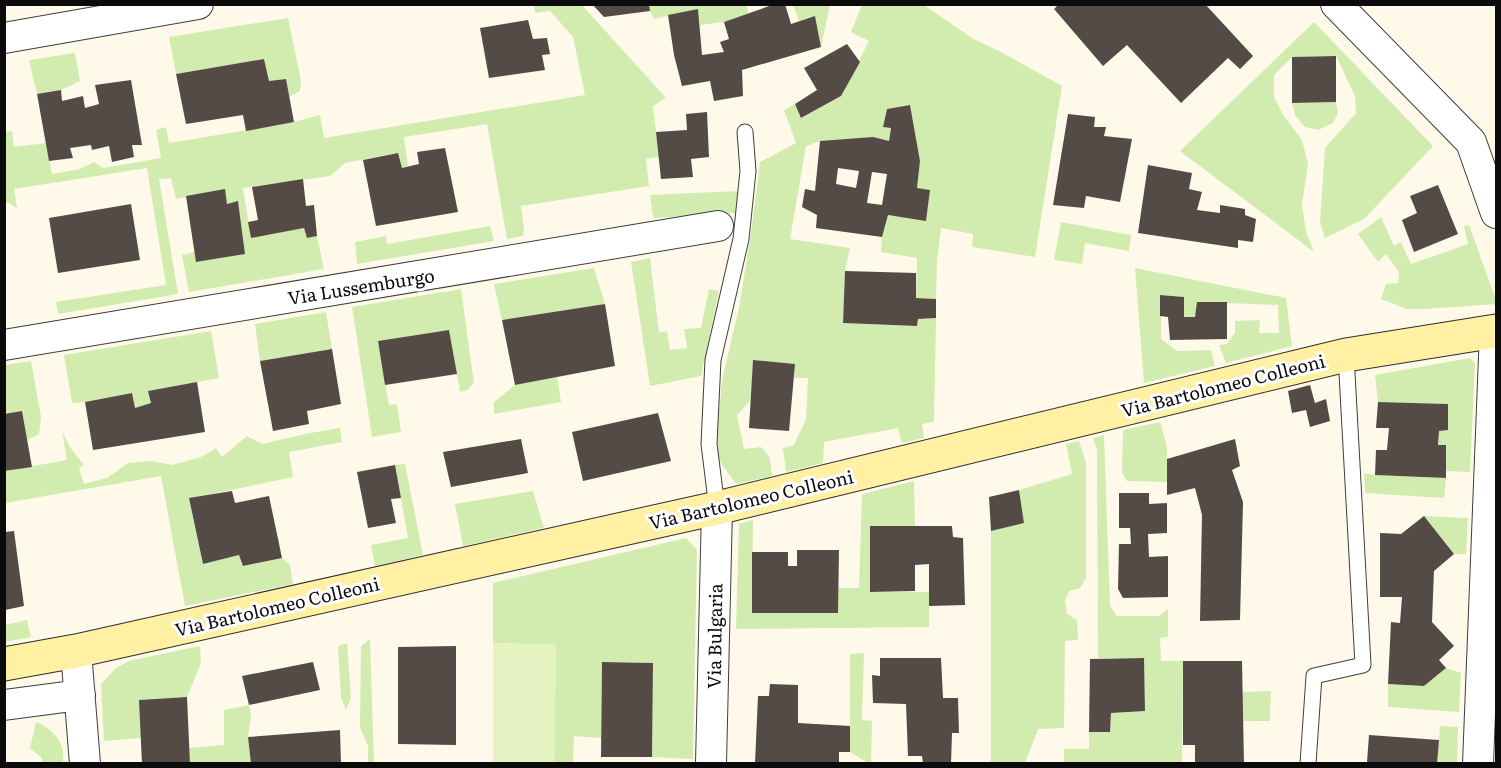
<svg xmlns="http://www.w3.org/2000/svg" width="1501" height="768" font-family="Literata,serif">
  <rect width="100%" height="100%" fill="#fff9e9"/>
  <path fill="#d2ecb0" d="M534 5H582L666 98 653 106 659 157 646 159 649 186 521 206 524 228 523 236 507 239 487 124 404 137 408 166 402 168 397 153 345 163 330 176 243 188 251 238 304 228 307 238 317 236 324 269 189 292 182 255 195 252 197 262 245 254 238 202 227 204 224 190 176 199 171 178 159 179 178 294 58 314 56 302 166 285 147 168 14 189 17 208 8 203H5L4 175 6 174 5 132 12 131 14 147 46 143 52 174 80 169 94 162 103 168 161 158 156 130 166 127 169 143 294 122 320 115 324 138 585 95 573 37 550 11 535 13Z
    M649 5H747L748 14 724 22 700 25 698 9 654 19 650 11Z
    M793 5H830L821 47 815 16 799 21Z
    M862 5H924L972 38 1001 52 1062 86 1035 257 972 247 973 234 941 228 937 261 936 299 916 298 917 258 881 252 882 237 888 215 926 220 930 190 917 188 920 161 910 105 887 109 883 127 891 128 889 141H820L806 146 790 239 850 248 845 271 843 323 917 326 918 319 936 318 934 422 922 424 924 438 902 443 898 428 824 442 823 463 786 472 783 448 794 445 806 419 808 378H794L795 364 754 360 750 401 737 415 744 449 761 447 770 458 772 476 736 484 718 459 717 437 722 380 739 308 751 233 760 162 796 143 784 110 795 104 802 118 841 96 869 41 851 32Z
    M288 18 301 80 300 91 289 97 286 79 269 81 264 59 176 74 169 37Z
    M1314 22 1433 146 1364 219 1325 238 1320 223 1325 148 1356 113 1355 96 1336 56 1292 57 1274 75V97L1284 116 1302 140 1308 164 1302 204 1306 232 1314 252 1180 151Z
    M75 53 80 81 61 90 37 94 29 60Z
    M1336 102 1338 113 1333 123 1318 130 1305 127 1295 115 1292 103Z
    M738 191 737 213 653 218 650 195Z
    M1381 217 1394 246 1401 242 1411 264 1468 244 1464 226 1469 225 1496 300V304L1425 309H1407L1381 299 1386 284 1398 283 1399 272 1386 254 1378 262 1358 234Z
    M1061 222 1131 235 1129 251 1085 243 1082 264 1054 260Z
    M490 226 494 241 357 264 355 242 386 236 387 244Z
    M650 258 659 333 667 331 670 350 687 348 684 329 701 328 709 289 719 291 701 376 650 386 631 262Z
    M594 268 605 304 502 320 494 284Z
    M1135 268 1286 298 1292 346 1226 363 1219 345 1227 344 1235 333V321L1260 320 1259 333H1279L1278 305 1198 302 1195 317H1184V297L1161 295V339L1177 351 1211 350 1215 366 1144 383Z
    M461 289 474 383 467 390 460 392 449 330 378 341 389 405 397 404 401 432 372 437 352 307Z
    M326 312 332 349 260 361 255 324Z
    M211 331 219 378 149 391 151 403 135 408 132 393 85 402 72 403 64 355Z
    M1470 358 1475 363 1470 472 1446 471V446L1438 445 1439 431 1448 430V404L1378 402 1375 375Z
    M31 361 41 417 39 434 27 440 22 411 5 414V365Z
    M557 377 561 402 494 414V402L515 385Z
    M1160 422 1167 446V482L1127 481 1122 472 1123 430Z
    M340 428 342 442 289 452 293 477 189 499 203 564 239 555 244 566 282 558 290 565 293 584 185 606 161 476 5 503V471L67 460 62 432 72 450 84 465 79 468 84 484 107 478 128 463 153 461 172 465 201 457 216 448 222 457 247 436 262 444 310 433Z
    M1104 435 1110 606 1117 616H1159L1168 609V637L1160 638 1161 661H1183L1182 763H1064V749H1089V732H1110L1111 713 1145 711 1144 658H1098L1097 450 1093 438Z
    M1079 441 1086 463V578L1080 588 1069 591 1065 601 1067 614 1077 620 1078 640 1065 641 1064 728 1038 729 1025 763H991V531L1024 523 1019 490 1072 474 1066 444Z
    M405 464 423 555 375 566 371 545 408 538 395 465Z
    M1364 473 1375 475 1446 478 1444 498 1365 493Z
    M914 481 915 526H870V592H929V627L736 629 739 524 753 520 752 613H838V588H859L862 494Z
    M533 491 544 528 463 546 455 504Z
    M1424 516 1468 518 1466 554H1454Z
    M686 538 697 550 693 759 652 757 653 663 602 662 601 738 574 736 573 763H554L556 645 493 643V583Z
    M27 620 31 637 5 642V625Z
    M370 639 374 763V764L368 763V746L360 728 361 646Z
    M347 643 351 698 346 710 341 697 338 646Z
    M200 646 201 663 187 697 140 700 141 738 104 741 101 684 115 669 128 661Z
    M864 653 862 720 872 721 871 763H868L850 752V654Z
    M1446 668 1461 673 1459 712 1388 707V684L1424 686Z
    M1271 691 1270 721H1243L1242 692Z
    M249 705 251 715 248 737 251 763H190L189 748 224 745V710Z
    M36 722C48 727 58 735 62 747 64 752 63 759 63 763H42V758L30 748Z
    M1440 726 1458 727 1457 763 1437 764Z"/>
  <path fill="#e5f3c2" d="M493 643 556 645 554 763H493Z"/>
  <path fill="#544b46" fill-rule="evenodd" d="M592 4H649L650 11 604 17Z
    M775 4H785L791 24 815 16 821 47 742 70 743 96 714 101 710 81 682 86 674 55 668 15 698 9 702 55 724 52 720 42 729 39 724 22Z
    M1059 4H1205L1253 56 1240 69 1228 58 1181 103 1127 45 1103 66 1054 9Z
    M528 20 533 39 547 38 550 54 542 55 545 70 489 78 480 28Z
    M847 44 860 62 841 96 801 118 795 104 817 90 804 68Z
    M1336 56V102L1292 103V57Z
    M264 59 269 81 286 79 294 122 246 131 243 115 186 124 176 74Z
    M131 80 142 145H132L134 157 112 162 109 146 92 150 91 145 70 148 73 158 49 161 37 94 61 90 62 101 83 96 85 108 99 104 95 85Z
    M910 105 920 161 917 188 930 190 926 221 888 215 882 237 816 228 817 215 802 207 805 189 815 191 820 141 873 137 889 141 891 128 883 127 887 109ZM838 168 859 171 856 188 836 184ZM872 172 887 174 882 205 867 203Z
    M707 112 709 157 691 159 693 177 661 179 656 132 687 130 686 114Z
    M1068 114 1095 117 1094 127H1106L1104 136 1132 139 1120 202 1086 196 1084 208 1053 205Z
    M445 148 458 212 376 226 363 160 398 153 402 168 419 164 417 152Z
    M1148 165 1192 173 1189 189 1202 192 1197 210 1220 213V205L1245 209V215L1256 219 1253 242 1238 240V248L1138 233Z
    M303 179 306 206 314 205 317 236 307 238 304 228 251 238 248 222 258 220 252 187Z
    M1438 185 1458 234 1414 252 1402 220 1417 213 1410 196Z
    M225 189 227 204 238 201 245 254 196 262 186 196Z
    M131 204 140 260 58 273 49 218Z
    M845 271 916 273V298L936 299V318L918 319 917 326 843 323Z
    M1160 295 1184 297V317H1195L1197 302H1227V339L1170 340 1168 317 1160 316Z
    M605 304 615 366 515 385 502 320Z
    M449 330 457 374 385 385 378 341Z
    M332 349 341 404 307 411 309 424 273 431 260 361Z
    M753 360 795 364 789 431 749 428Z
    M197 382 205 432 93 450 85 402 132 393 135 408 151 403 148 391Z
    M1310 385 1315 403 1326 399 1330 421 1310 427 1306 410 1292 413 1288 391Z
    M1378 402 1448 404V430L1439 431 1438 445H1446V478L1375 475 1376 450H1387L1389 428H1376Z
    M22 411 32 467 4 471V414Z
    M658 413 671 461 583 481 572 432Z
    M521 439 528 473 451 487 443 452Z
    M1235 439 1240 466 1232 470 1243 502 1240 620 1200 621 1202 515 1195 488 1167 495V459Z
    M395 465 401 498 391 499 396 523 368 528 357 472Z
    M1019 490 1024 523 991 531 989 497Z
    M232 491 235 503 269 496 282 558 243 566 239 555 203 564 189 498Z
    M1119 493H1149V504L1167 503V533L1148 534 1149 557 1168 556V597L1123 598 1118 589 1119 544H1131L1130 528H1119Z
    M1424 516 1454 554 1434 571 1432 622 1454 646 1439 660 1446 668 1424 686 1388 684 1391 622 1400 623 1402 597H1380V533L1401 534Z
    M870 526H952L953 537 963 538 965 605 929 606V564L915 565V591L870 592Z
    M14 531 24 606 5 610V532Z
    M797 550H839L838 613H752V552H788V566H797Z
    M456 646V745L398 744V647Z
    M880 658H941L943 698H958L959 733H952L951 764 923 763 922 756H908L906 704 873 703 872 675 880 676Z
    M1144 658 1145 711 1111 713 1110 732H1089L1090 659Z
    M1183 661H1242L1244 764H1195V745H1183Z
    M313 662 320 690 249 705 242 676Z
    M602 662 653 663 652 757H601Z
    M770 684 798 685V723L850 726V752H839V762L755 763 758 696H769Z
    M187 697 190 764H142L139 700Z
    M340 730 341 764H251L248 737Z
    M1369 735 1439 740 1437 764 1367 762Z"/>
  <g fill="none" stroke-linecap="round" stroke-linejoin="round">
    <defs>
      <path id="service" d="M717 508 709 444 713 360 741 239 748 171 745 132
        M1308 764 1314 676 1363 665 1346 355"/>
      <path id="minor" d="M1336 4 1471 142 1496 213
        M4 38 198 4
        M4 345 718 226
        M76 651 85 764
        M4 705 80 695
        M711 764 717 508
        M1478 764 1495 331"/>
      <path id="secondary" d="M4 664 76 651 717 508 1346 355 1496 331"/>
    </defs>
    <use href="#service" stroke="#3e3e3e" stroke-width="17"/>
    <use href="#minor" stroke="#3e3e3e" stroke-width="32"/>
    <use href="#secondary" stroke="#2d2d2d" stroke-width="35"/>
    <use href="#service" stroke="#fff" stroke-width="15"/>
    <use href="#minor" stroke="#fff" stroke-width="30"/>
    <use href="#secondary" stroke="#fff0a4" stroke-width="33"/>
  </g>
  <g text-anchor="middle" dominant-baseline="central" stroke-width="6" stroke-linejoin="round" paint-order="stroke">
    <g font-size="18" fill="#0b0b0b" stroke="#fff">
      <text transform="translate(361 286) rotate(-9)">Via Lussemburgo</text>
      <text transform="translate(1223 385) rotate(-14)">Via Bartolomeo Colleoni</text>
      <text transform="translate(751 499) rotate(-13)">Via Bartolomeo Colleoni</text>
      <text transform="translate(277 606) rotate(-13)">Via Bartolomeo Colleoni</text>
      <text transform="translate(714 636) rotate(-89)">Via Bulgaria</text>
    </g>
  </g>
  <rect width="1501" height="768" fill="none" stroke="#0b0b0b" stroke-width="12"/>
</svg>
